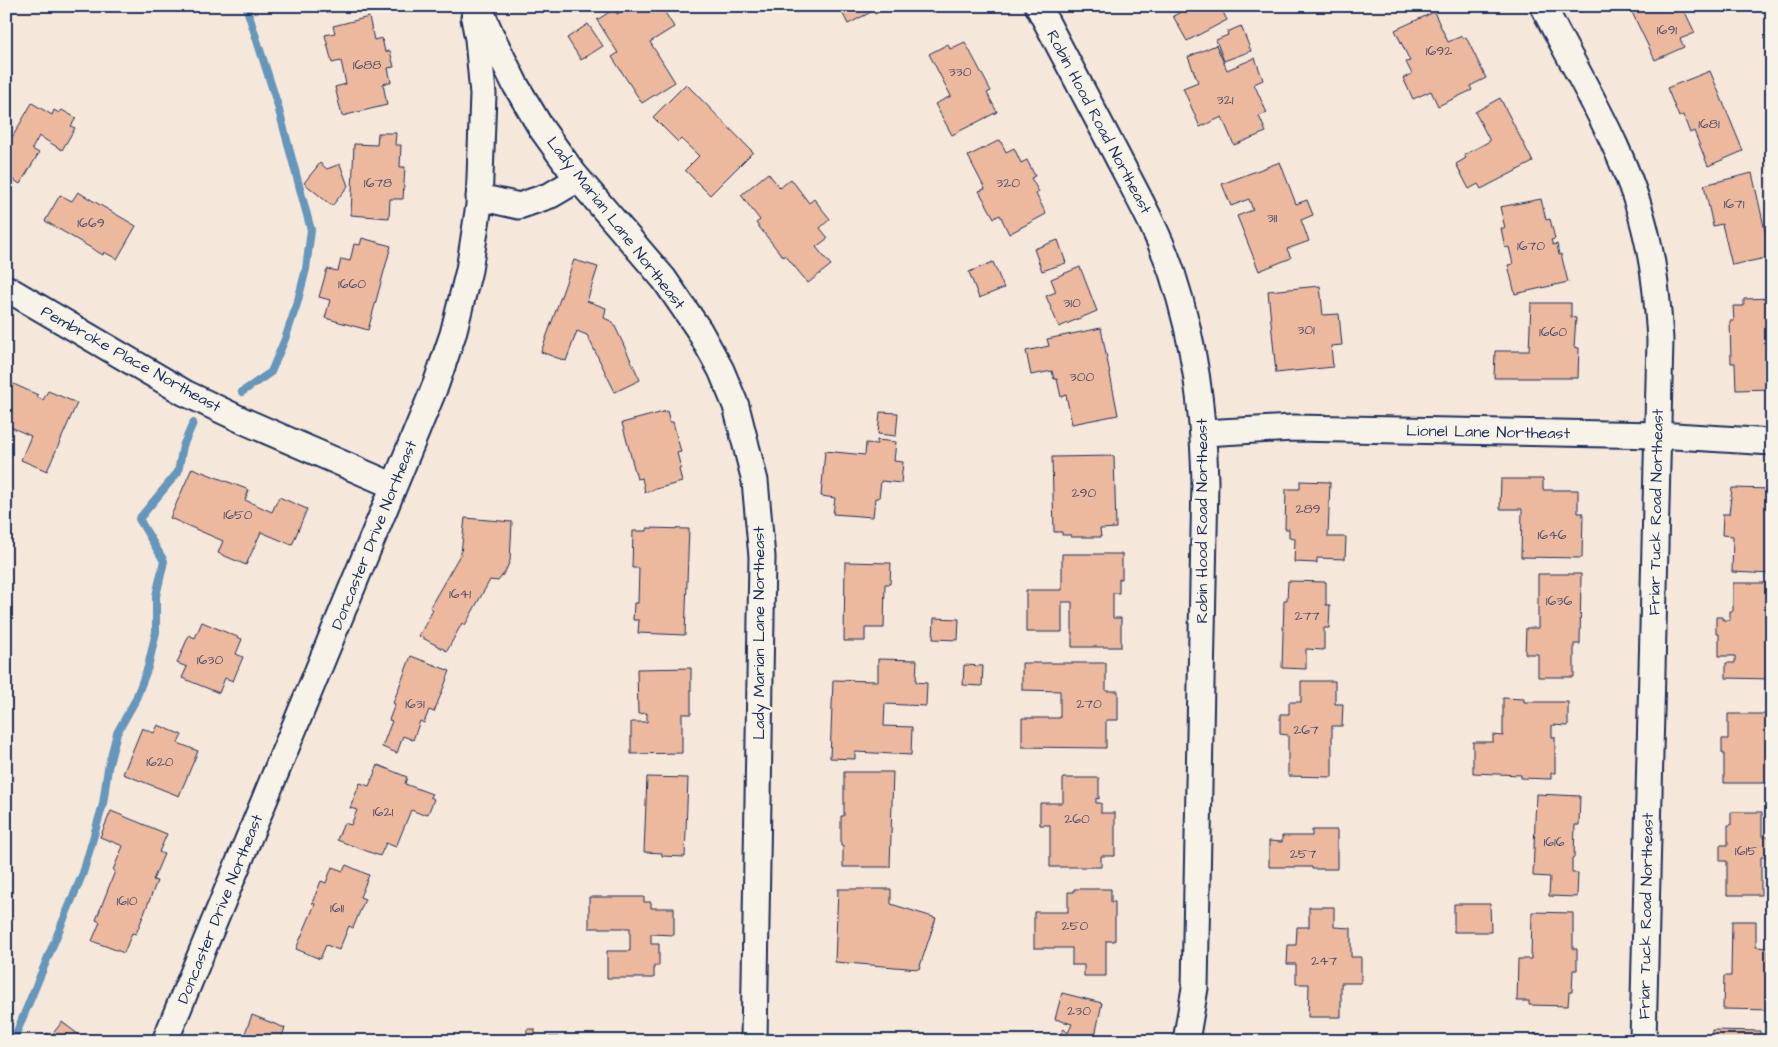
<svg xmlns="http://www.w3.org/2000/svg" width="1778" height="1047" font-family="'Architects Daughter',sans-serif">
  <rect width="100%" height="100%" fill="#f5e7d9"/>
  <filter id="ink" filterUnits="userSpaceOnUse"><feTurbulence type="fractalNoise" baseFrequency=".02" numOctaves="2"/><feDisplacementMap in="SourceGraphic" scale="10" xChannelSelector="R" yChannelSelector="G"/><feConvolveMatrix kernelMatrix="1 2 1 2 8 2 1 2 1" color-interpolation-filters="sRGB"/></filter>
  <g filter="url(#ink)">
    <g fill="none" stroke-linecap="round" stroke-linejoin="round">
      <path stroke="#6596bb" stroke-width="8" d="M242 392 271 372 285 339 297 304 306 269 311 230 277 103 246 6
        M13 1041 83 873 103 804 108 768 117 733 135 701 148 667 156 632V596L164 561 139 519 178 472 183 446 193 423"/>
    </g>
    <path fill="#ecb89e" stroke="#1b2f5e" d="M302 6H333L303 11Z
      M630 6H661L674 27 650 42 675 82 642 103 612 57 618 53 597 20 614 9 617 14Z
      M839 6H890L875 14 873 11 848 24Z
      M1178 6H1220L1227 20 1187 41 1173 16 1181 12Z
      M1629 6H1682L1695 33 1680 39 1684 47 1655 60Z
      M1434 12 1448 42 1462 36 1463 38 1466 37 1486 78 1470 86 1472 90 1438 106 1431 91 1413 99 1403 78 1412 74 1406 62 1410 61 1395 30Z
      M369 17 374 40 382 38 385 52 390 51 394 67 388 68 391 82 383 84 387 105 342 116 335 87 346 84 341 61 332 63 325 35 335 33 333 26Z
      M588 24 603 46 581 60 567 38Z
      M1241 26 1251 51 1224 61 1216 40 1228 35 1227 32Z
      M965 42 991 91 987 93 997 112 952 135 935 104 951 96 929 54 948 44 950 49Z
      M1216 45 1227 70 1255 58 1263 80 1254 84 1267 113 1259 116 1266 132 1234 145 1222 117 1200 127 1183 88 1198 82 1188 57Z
      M1710 71 1743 151 1708 166 1694 131 1690 133 1683 115 1679 117 1667 88Z
      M686 84 753 152 710 195 685 170 699 156 681 139 678 142 653 117Z
      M1500 98 1533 162 1481 189 1478 184 1469 189 1456 164 1466 158 1464 155 1490 141 1475 112Z
      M32 103 52 115 54 110 59 113 62 110 76 118 71 126 75 128 62 150 39 136 32 149 39 153 20 184 6 175V132L13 136Z
      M378 133H396L395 145H401L400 167H405L403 199H390L389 218 351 215 354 144 377 145Z
      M1000 140 1006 152 1014 148 1021 163 1027 160 1035 176 1031 178 1039 192 1036 194 1046 214 1009 234 1000 215 994 218 979 191 985 189 968 156Z
      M1280 162 1296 204 1307 200 1313 215 1301 220 1309 241 1287 249 1291 258 1259 271 1237 216 1253 210 1249 199 1231 206 1222 184Z
      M320 163 327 169 340 164 348 186 332 206 304 183Z
      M768 173 780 188 791 179 809 203 814 199 830 219 820 228 828 238 816 247 831 265 808 283 785 255 783 257 756 223 760 220 741 195Z
      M1752 173 1771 257 1732 265 1722 224 1713 226 1704 185Z
      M78 192 136 226 117 259 104 252 103 255 45 221 60 195 72 201Z
      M1541 199 1546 220 1550 219 1555 239 1551 240 1553 245 1557 244 1559 255 1561 254 1568 282 1515 294 1508 265 1513 264 1509 247 1505 248 1501 228H1505L1500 207Z
      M362 238 391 246 368 330 325 318 330 300 319 297 327 269 338 271 341 259 350 261 354 244 360 245Z
      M1058 240 1066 263 1042 271 1034 249Z
      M574 260 598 267 587 301 606 308 604 318 613 322 640 380 615 392 587 335 577 331 566 361 541 352Z
      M993 262 1004 288 979 298 969 272Z
      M1080 267 1097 311 1059 327 1046 296 1056 292 1051 279Z
      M1320 286 1323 315 1339 314 1342 345 1331 346 1333 367 1276 373 1268 291Z
      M1772 298V389L1736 390 1735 363H1731L1730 321H1734L1733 306H1744V299Z
      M1531 303H1571V317L1576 318 1574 347 1579 348 1578 378H1494L1495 351H1529Z
      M1101 328 1118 415 1072 424 1066 395 1061 397 1057 379H1054L1052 371 1031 375 1026 351 1049 346 1047 339Z
      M9 382 38 395 37 397 43 400 48 391 77 403 47 471 21 460 31 436 6 425V383L8 384Z
      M667 411 670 422H673L681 452 677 453 681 468 679 469 682 482 645 492 642 478 637 479 622 423Z
      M880 412 898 413 896 436 878 434Z
      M877 440 896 442 894 461 903 462 901 483 881 481 879 498H875L873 517 833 514 835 498 821 496 825 451 865 455 866 443 877 444Z
      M1114 456 1116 528 1100 529 1101 537H1071V535H1062V532H1054L1052 457Z
      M192 468 249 490 245 500 272 512 279 497 307 509 292 545 261 532 246 565 218 553 223 541 170 518Z
      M1501 479H1543V490H1578V513H1583L1582 558 1521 557 1522 509H1500Z
      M1300 481 1330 482 1328 537H1346L1345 559 1317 558V563L1294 562 1295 539 1289 538V529H1285L1286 489H1300Z
      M1732 488 1772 489V574L1732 572 1733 536 1722 535 1723 514H1729Z
      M465 518 512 522 510 561 505 572 498 581 490 580 465 625 462 623 447 651 419 636 433 610 430 607 461 553Z
      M647 528 689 529 685 635 638 633 639 620H633L634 603H638L639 568H632L633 531H647Z
      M1062 554H1122V579H1119V593H1113V618H1121V647H1072V602H1062V632H1026V590H1062Z
      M845 562 891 563 890 584H885L884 628H865V641H844Z
      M1538 574H1581L1580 644H1574V677H1538V654H1525L1526 628H1538Z
      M1288 581 1326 582V605H1330L1329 628H1324V650L1306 649V669L1282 668 1284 600H1287Z
      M1733 583H1770L1772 679 1726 678V663H1735V656H1719V634H1716V617H1723V620H1730V611H1733Z
      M934 618 959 619 958 640 933 639Z
      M202 622 242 639 236 654 243 657 233 681 225 678 219 693 182 678 187 667 177 663 189 635 195 638Z
      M411 656 450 671 434 712 429 710 424 723 420 721 413 740 403 736 397 753 382 747 392 721 389 720 395 704 393 703Z
      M878 659 917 660 916 682 927 683 926 706 885 704 884 726 912 727 911 755 855 752V759L830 758 833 680 878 681Z
      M1022 663H1106V691H1118V720H1106V748L1022 747V718H1060V691L1022 690Z
      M964 665 983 666 982 686 963 685Z
      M691 668V714H682V753L631 754V722H647V713L638 714 637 669Z
      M1301 681H1335V704H1343L1342 726H1332V777L1288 776V735L1280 734V714H1289V702H1301Z
      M1503 698 1524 699V702H1568V726L1552 725V737H1555V773H1551V779L1521 778V775L1473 773V742H1493V735L1503 736Z
      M1728 714H1772V783H1724V753H1722V739H1728Z
      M158 725 182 735 178 743 198 751 179 796 123 774 142 728 154 733Z
      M378 765 407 777 405 784 432 794 430 797 434 799 428 814 424 813V815L411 810 396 847 386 843 380 856 337 840 344 823 351 825 357 810 350 808 360 783 369 786Z
      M844 772H893L890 867H843V846H841V816H844Z
      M647 777 688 778 685 857 662 856V853L644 852Z
      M1063 778H1099V799L1096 798V803H1101V813H1115V856H1101V867H1050V825H1040V803H1063Z
      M1536 794 1580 796 1579 825H1575L1574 858H1572V873H1578L1577 897 1549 896 1550 877 1533 876Z
      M111 811 167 834 159 852 164 854 153 880 157 881 136 934 132 933 124 953 92 941 100 922 96 920 115 871 113 870 123 846 100 837Z
      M1731 812H1762V837H1772V857H1761V895H1727V861H1720V845H1728V825H1731Z
      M1312 830H1337V869H1312V867H1269V841L1282 842V836H1312Z
      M346 865 369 875 360 897 365 899 353 928 349 926 339 950 326 945 320 959 296 949 315 904 312 903 321 881 326 883 332 867 343 871Z
      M838 889H891V904L936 918 919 969 835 962Z
      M1074 889H1111V902H1115V941H1106V976H1084V965H1072V948H1034V912H1068V892H1074Z
      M589 897H644V902H651V908H674V935L651 934V944H659V966H654V978H607V951H630V928H589Z
      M1454 904H1490L1491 932H1454Z
      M1309 907H1334V927L1351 928V957H1361V983H1341V1017H1308L1309 984H1296V964H1287L1288 945H1296L1297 927H1309Z
      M1532 912 1573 913V949H1577V970H1573L1572 992H1569L1568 1006 1529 1005V1001H1517L1518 959H1531Z
      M1732 921H1756V947L1768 948V973H1772V1010L1723 1009 1724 976H1731Z
      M1062 993 1102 1003 1094 1041H1056L1064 1029 1068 1033 1072 1024 1055 1019Z
      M252 1015 285 1028 280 1041H242Z
      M62 1022 87 1041H41L47 1033 51 1036Z
      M527 1029H535V1037H558V1041H526Z
      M1712 1030 1760 1031V1041H1712Z
      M1534 1034 1561 1035V1041H1534Z
      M806 1037H835V1041H806Z"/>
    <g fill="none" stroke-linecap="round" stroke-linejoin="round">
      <defs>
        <path id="street" d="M479 6 490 33 515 84 541 128 574 174 664 279 699 330 721 370 736 406 755 481 762 557 754 1041
          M1038 6C1064 55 1090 104 1116 154 1136 193 1158 231 1172 273 1195 343 1203 408 1205 481L1195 988 1186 1041
          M1543 6C1581 81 1629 156 1647 238 1655 272 1658 306 1660 340L1643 1041
          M479 197 519 206 551 195 578 179
          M6 288 185 393 244 421 394 486
          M1204 433 1293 428 1658 435 1772 442
          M165 1041 394 486 436 384 453 334 469 270 479 205 483 94 478 39 474 18"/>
      </defs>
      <use href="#street" stroke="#1b2f5e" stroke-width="29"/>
      <use href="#street" stroke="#f7f3e8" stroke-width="25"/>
    </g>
  </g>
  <g text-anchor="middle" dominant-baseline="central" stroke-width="5" stroke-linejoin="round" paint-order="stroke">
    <g font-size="14" fill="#4f516e">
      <text x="1667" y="30">1691</text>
      <text x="1439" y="51">1692</text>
      <text x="367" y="65">1688</text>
      <text x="960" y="72">330</text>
      <text x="1225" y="100">321</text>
      <text x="1709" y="124">1681</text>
      <text x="378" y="183">1678</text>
      <text x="1008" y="183">320</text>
      <text x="1734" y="204">1671</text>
      <text x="1272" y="218">311</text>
      <text x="91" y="223">1669</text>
      <text x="1531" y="246">1670</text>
      <text x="352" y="284">1660</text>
      <text x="1072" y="303">310</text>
      <text x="1306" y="330">301</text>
      <text x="1553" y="332">1660</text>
      <text x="1082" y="377">300</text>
      <text x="1084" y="493">290</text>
      <text x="1308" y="509">289</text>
      <text x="238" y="515">1650</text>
      <text x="1552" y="535">1646</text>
      <text x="460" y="594">1641</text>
      <text x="1559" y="601">1636</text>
      <text x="1307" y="616">277</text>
      <text x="210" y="660">1630</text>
      <text x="415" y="704">1631</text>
      <text x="1089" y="704">270</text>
      <text x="1306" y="730">267</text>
      <text x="160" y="762">1620</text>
      <text x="383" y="812">1621</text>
      <text x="1077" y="819">260</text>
      <text x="1554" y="842">1616</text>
      <text x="1746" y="851">1615</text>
      <text x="1303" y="854">257</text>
      <text x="127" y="901">1610</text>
      <text x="337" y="908">1611</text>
      <text x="1075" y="926">250</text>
      <text x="1324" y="961">247</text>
      <text x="1079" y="1011">230</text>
    </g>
    <g font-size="16" fill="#1b2f5e" stroke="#f7f3e8">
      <text transform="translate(1099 122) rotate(62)">Robin Hood Road Northeast</text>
      <text transform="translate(616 223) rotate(52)">Lady Marian Lane Northeast</text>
      <text transform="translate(131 359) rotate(29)">Pembroke Place Northeast</text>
      <text transform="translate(1488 432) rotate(1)">Lionel Lane Northeast</text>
      <text transform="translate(1656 512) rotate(-89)">Friar Tuck Road Northeast</text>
      <text transform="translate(1202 521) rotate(-90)">Robin Hood Road Northeast</text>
      <text transform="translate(374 535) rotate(-68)">Doncaster Drive Northeast</text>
      <text transform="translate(759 633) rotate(-90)">Lady Marian Lane Northeast</text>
      <text transform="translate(220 909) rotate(-68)">Doncaster Drive Northeast</text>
      <text transform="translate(1646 916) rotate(-89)">Friar Tuck Road Northeast</text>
    </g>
  </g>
  <rect width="1778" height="1047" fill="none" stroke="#f7f3e8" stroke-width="25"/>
  <rect x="12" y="12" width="1753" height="1022" fill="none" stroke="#1b2f5e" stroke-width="2" filter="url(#ink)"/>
</svg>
